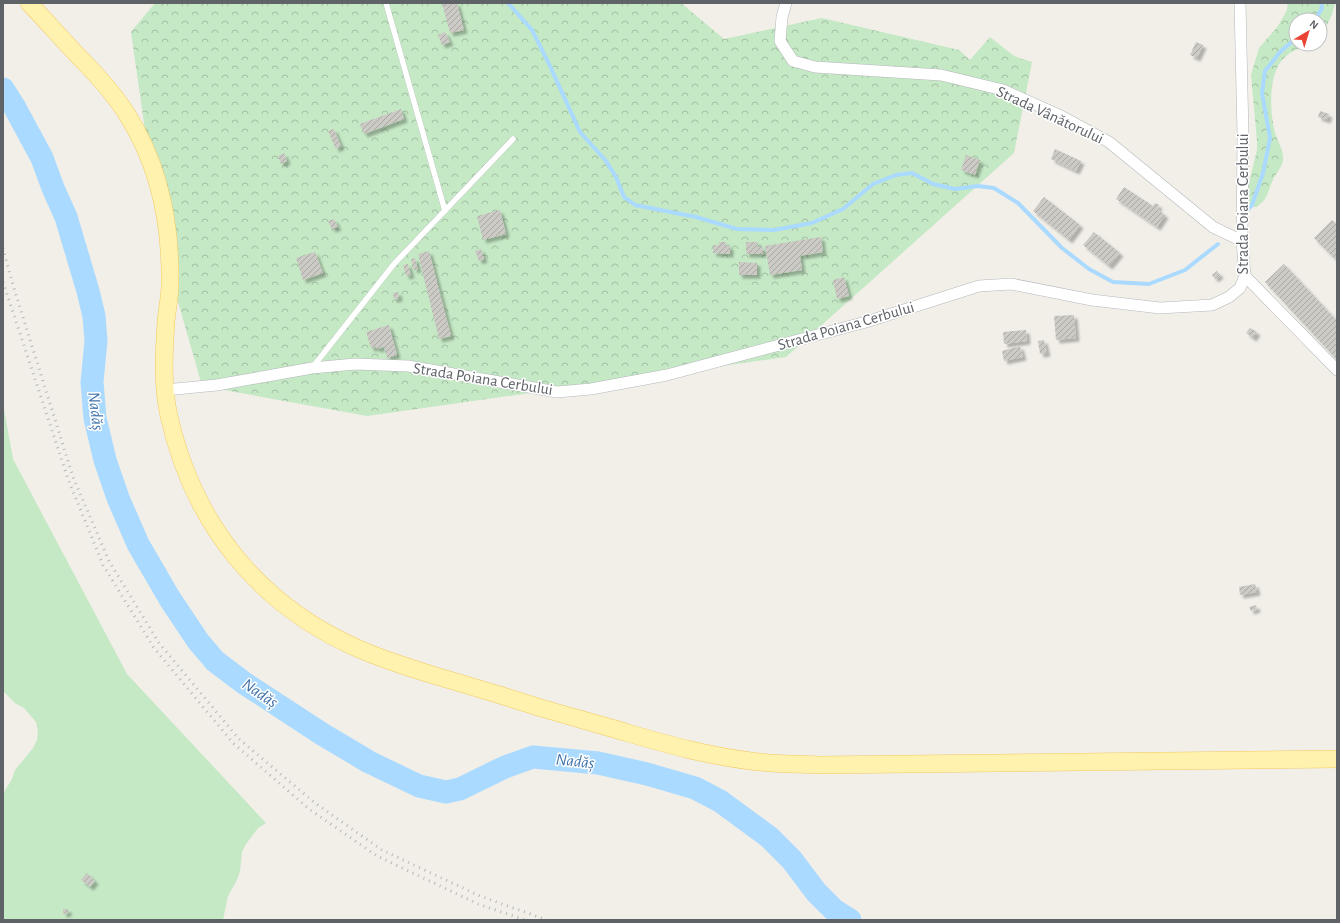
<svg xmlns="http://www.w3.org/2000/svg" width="1340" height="923" font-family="'Alegreya Sans',sans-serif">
  <defs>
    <pattern id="forest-crowns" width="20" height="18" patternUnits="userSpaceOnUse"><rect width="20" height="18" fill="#c5e8c5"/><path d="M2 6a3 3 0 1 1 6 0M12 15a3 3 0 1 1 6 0" fill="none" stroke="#a3c0a4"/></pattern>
    <pattern id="building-hatch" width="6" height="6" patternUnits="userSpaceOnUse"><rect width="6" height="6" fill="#cccac5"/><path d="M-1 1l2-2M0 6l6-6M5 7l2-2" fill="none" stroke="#a9a8a4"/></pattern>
    <filter id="shadow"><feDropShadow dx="3.5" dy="3.5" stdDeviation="1" flood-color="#0004"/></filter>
  </defs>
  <rect width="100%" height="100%" fill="#f1efe8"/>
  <path fill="#c5e8c5" d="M3 404 13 459 127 674 266 823 258 828 246 844 242 852 240 871 237 880 228 896 223 920H3V794L12 779 15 770 33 748 37 740 38 731 36 722 24 708 15 703 3 691Z"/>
  <path fill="url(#forest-crowns)" d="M155 3H681L724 39 822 18 959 50 970 60 990 37 1014 56 1032 62 1014 153 786 357 367 416 202 386 161 242 131 32Z
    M1288 3H1334L1335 4C1332 15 1328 26 1320 34V20H1296V44H1309C1301 48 1291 51 1285 57 1267 73 1270 113 1275 133 1278 143 1284 150 1283 160 1282 168 1275 174 1272 182 1267 194 1268 198 1257 207H1251L1247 203 1248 187 1257 150V141L1251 75 1259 48 1278 26 1287 10Z"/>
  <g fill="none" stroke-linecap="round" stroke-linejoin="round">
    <path stroke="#aadaff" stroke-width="4" d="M508 3 532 30 550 66 580 132 606 161 616 177 624 197 635 205 696 217 737 229 774 230 812 223 843 209 873 184 896 175 912 173 933 184 955 189 978 186 994 188 1018 203 1062 248 1089 269 1113 282 1149 284 1185 270 1218 244
      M1315 20 1322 8 1321 3
      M1245 213 1252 205 1263 173 1270 138 1262 93 1265 71 1280 52 1296 38"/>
    <path stroke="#aadaff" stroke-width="23" d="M3 89 15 108 42 158 53 188 66 217 88 291 94 316 96 341 92 382 95 418 105 460 118 498 138 544 170 599 198 641 215 661 244 683 322 734 369 762 419 786 446 792 460 789 505 767 533 757 598 763 647 774 695 788 720 801 769 837 792 860 816 892 834 910 850 920"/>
  </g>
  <path fill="url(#building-hatch)" filter="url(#shadow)" d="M442 3H457L464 30 450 33Z
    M445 32 450 42 442 45 438 35Z
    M1196 42 1203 45 1197 58 1190 55Z
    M401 109 404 119 364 134 360 124Z
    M1320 111 1329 114 1327 120 1318 117Z
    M334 129 341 146 336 149 328 131Z
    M1055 149 1081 161 1076 171 1051 159Z
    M284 153 287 161 281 164 278 156Z
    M966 155 980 160 975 175 961 170Z
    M1124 187 1153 206 1155 203 1159 205 1157 209 1165 215 1157 227 1116 199Z
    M1044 197 1080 225 1069 240 1033 211Z
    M500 210 506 234 483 240 477 216Z
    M334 219 338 227 332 229 328 221Z
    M1332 220 1337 224V261L1314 238Z
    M1094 232 1120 253 1109 266 1083 245Z
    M821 237 823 252 800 256 802 270 770 275 765 246Z
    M719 242H726V246H730V254L713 253V245H719Z
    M746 242H758V247H763V254H746Z
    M481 249 484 259 479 261 475 251Z
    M429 251 451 336 439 339 418 254Z
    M315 252 323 273 303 280 296 258Z
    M415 258 418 269 414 270 411 259Z
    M739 262 757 263V275H739Z
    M408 264 411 275 406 276 403 265Z
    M1284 264 1337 321V360L1265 282Z
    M1217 271 1220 275 1215 279 1212 275Z
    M844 277 849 296 837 299 833 280Z
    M398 292 399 298 394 299 393 293Z
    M1074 315 1076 338 1056 340 1054 316Z
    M389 325 397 355 387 358 384 347 377 349 376 347 371 348 366 332Z
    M1250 328 1257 332 1253 338 1246 333Z
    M1026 330 1027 341 1004 344 1003 332Z
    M1044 340 1047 353 1040 354 1038 341Z
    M1020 346 1023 357 1004 361 1002 351Z
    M1255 584 1257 592 1240 595 1239 587Z
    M1256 605 1257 609 1251 611 1249 607Z
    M87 873 95 881 90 887 81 880Z
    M63 909H68V913L63 914Z"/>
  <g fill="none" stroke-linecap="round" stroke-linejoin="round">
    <defs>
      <path id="service" d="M386 3 445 211
        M312 368 394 264 513 139"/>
      <path id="minor" d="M786 3 782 17 780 41 793 61 815 67 941 75 1003 90 1061 116 1109 142 1213 227 1242 241
        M1245 276 1337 370
        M165 390 217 385 312 368 355 364 408 366 557 392 591 389 667 375 693 368 866 322 979 286 1011 284 1092 300 1160 308 1212 305 1229 297 1240 288 1245 276 1242 241 1243 135 1240 3"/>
      <path id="primary" d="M29 3C46 21 63 40 80 58 98 76 115 95 128 116 160 167 171 225 170 284 170 297 167 309 166 322 164 352 162 386 169 416 193 523 258 605 359 649 384 660 410 668 436 676 470 686 504 696 538 707 568 716 598 724 628 733 669 745 709 756 751 761 773 764 797 764 819 765L1337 759"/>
    </defs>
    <use href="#service" stroke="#b5b8bc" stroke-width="6"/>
    <use href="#minor" stroke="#b5b8bc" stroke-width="12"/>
    <use href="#primary" stroke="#f2c960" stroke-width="18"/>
    <use href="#service" stroke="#fff" stroke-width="5.5"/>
    <use href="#minor" stroke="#fff" stroke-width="11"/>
    <use href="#primary" stroke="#fff2af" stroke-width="17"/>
    <path stroke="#b6b7b8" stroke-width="3" stroke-dasharray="1 5" stroke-linecap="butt" d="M3 248 12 282 73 477 109 561 159 643 239 739 315 803 382 850 480 896 547 920
      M3 282 68 479 103 565 154 648 233 743 309 809 377 856 478 904 525 920"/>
  </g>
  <g text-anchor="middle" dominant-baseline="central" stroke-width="3" stroke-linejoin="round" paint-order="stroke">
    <g font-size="16" fill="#5f6368" stroke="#fff">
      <text transform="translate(1050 115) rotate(25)">Strada Vânătorului</text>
      <text transform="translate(1243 204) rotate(-90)">Strada Poiana Cerbului</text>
      <text transform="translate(846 326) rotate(-16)">Strada Poiana Cerbului</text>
      <text transform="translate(483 379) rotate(9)">Strada Poiana Cerbului</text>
    </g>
    <g font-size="17" font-style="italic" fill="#4174aa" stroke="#fff">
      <text transform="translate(96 411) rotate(83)">Nadăș</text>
      <text transform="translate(260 693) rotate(34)">Nadăș</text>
      <text transform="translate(575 761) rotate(6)">Nadăș</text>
    </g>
  </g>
  <rect width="1340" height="923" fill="none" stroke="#5f6368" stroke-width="8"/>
  <g transform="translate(1308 32) rotate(38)"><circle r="19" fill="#ffffff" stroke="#bfc1c3"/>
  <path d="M0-3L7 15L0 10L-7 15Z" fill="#ea4335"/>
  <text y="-6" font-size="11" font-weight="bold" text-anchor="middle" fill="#5f6368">N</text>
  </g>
</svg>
